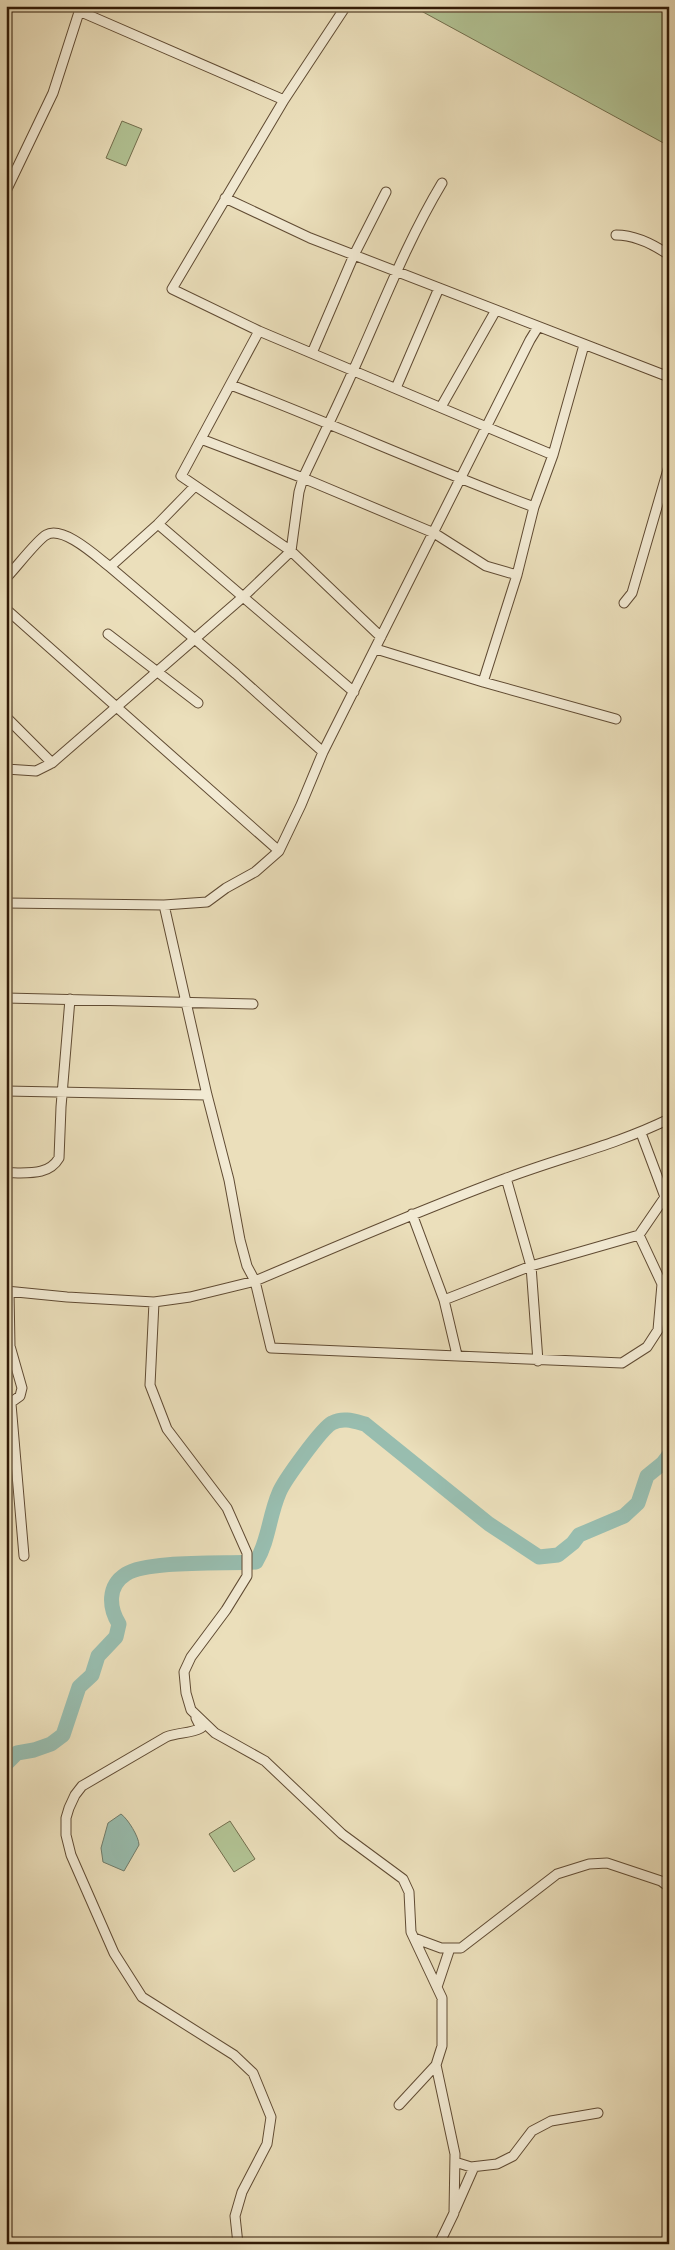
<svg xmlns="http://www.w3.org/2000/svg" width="675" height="2250" font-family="'IM FELL DW Pica',serif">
  <rect width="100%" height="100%" fill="#ebdfbb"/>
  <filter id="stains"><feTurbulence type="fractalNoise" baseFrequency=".004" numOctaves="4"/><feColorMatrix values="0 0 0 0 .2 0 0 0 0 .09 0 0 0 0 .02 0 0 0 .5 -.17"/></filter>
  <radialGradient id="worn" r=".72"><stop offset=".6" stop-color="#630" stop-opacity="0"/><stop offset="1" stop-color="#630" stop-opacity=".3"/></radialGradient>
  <path fill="#b2c394" stroke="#726e4d" d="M412 6H669V146Z
    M122 121 142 129 126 166 106 158Z
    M230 1821 255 1859 234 1872 209 1834Z"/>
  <path fill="#98bdaf" stroke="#6f7c6b" d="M121 1814C128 1819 139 1837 139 1845L124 1871 103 1862 101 1848 108 1823Z"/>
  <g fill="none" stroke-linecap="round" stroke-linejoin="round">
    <path stroke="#98bdaf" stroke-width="15" d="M6 1764 17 1753 34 1750 51 1744 63 1735 79 1687 92 1675 98 1656 116 1637 119 1624C109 1608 107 1586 126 1574 148 1560 227 1564 256 1562 269 1540 269 1516 279 1493 283 1482 322 1428 332 1423 343 1417 354 1421 365 1424L489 1524 539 1557 558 1555 573 1543 579 1535 624 1516 638 1503 647 1476 663 1463 669 1455"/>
    <defs>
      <path id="street" d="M346 6 284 100 172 289 259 331 553 455
        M79 11 284 100
        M6 191 53 93 81 6
        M225 198 310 238 669 377
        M616 235C636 235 653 244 669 255
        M259 331 181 476 291 551 381 637
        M312 353 354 255 386 192
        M231 385C333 424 432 469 534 507
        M396 388 439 288
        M441 407 496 310
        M201 439 303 478 434 533 486 566 517 575
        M195 486 158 524 110 567 236 674 323 752
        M158 524 354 692
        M6 578C15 569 37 540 46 535 63 525 97 557 110 567
        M624 603 632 593 669 466
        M6 609 279 851
        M108 634 198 703
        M376 649 483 682 616 719
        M483 682 517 575 534 507 553 455 584 345
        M6 717 52 763
        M6 769 36 771 52 763 243 597 291 551 299 492 303 478C320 442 337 407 353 371 382 307 406 243 442 183
        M6 903 164 905 207 902 226 888 255 872 279 851 301 805 323 752 530 340 538 327
        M164 905 207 1095 229 1180 240 1240 247 1266 255 1281 271 1348 622 1363 647 1347 658 1330 662 1284 639 1235
        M6 998 253 1004
        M6 1091 207 1095
        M6 1173C25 1172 48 1177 59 1158L61 1107 70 999
        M506 1178 531 1266 538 1361
        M412 1214 444 1300 457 1355
        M6 1291 67 1297 154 1302 190 1297 255 1281C338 1246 420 1210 504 1179 559 1158 616 1145 669 1119
        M444 1300 531 1266 639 1235 665 1197 641 1133
        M154 1302 150 1385 167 1429 227 1508 247 1553V1576L226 1610 191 1657 184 1672 186 1693 191 1710 215 1733 265 1761 342 1834 403 1879 409 1892 411 1932 442 1998V2046L436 2065 455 2154 454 2213 439 2244
        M11 1404 24 1556
        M6 1406 20 1396 22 1388 10 1346 9 1292
        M196 1718 201 1728C190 1734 178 1732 166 1737L82 1786 75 1795 69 1808 66 1818V1835L71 1855 114 1953 142 1997 234 2055 253 2073 271 2117 267 2144 242 2192 235 2216 238 2244
        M414 1938 441 1948H461L557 1874 589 1864 607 1863 661 1881 669 1887
        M437 1987 450 1948
        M399 2105 436 2065
        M455 2162 471 2167 497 2164 513 2156 532 2131 551 2121 598 2113
        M455 2210 474 2167"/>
    </defs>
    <use href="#street" stroke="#604b33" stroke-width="11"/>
    <use href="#street" stroke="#f2ead3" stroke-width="9"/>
  </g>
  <rect width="675" height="2250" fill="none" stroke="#ebdfbb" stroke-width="25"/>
  <rect x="8" y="8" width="660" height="2235" fill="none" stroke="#311a06" stroke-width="2.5"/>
  <rect x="12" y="12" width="650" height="2225" fill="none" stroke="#311a06"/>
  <rect width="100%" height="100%" filter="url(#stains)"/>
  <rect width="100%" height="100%" fill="url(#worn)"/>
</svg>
